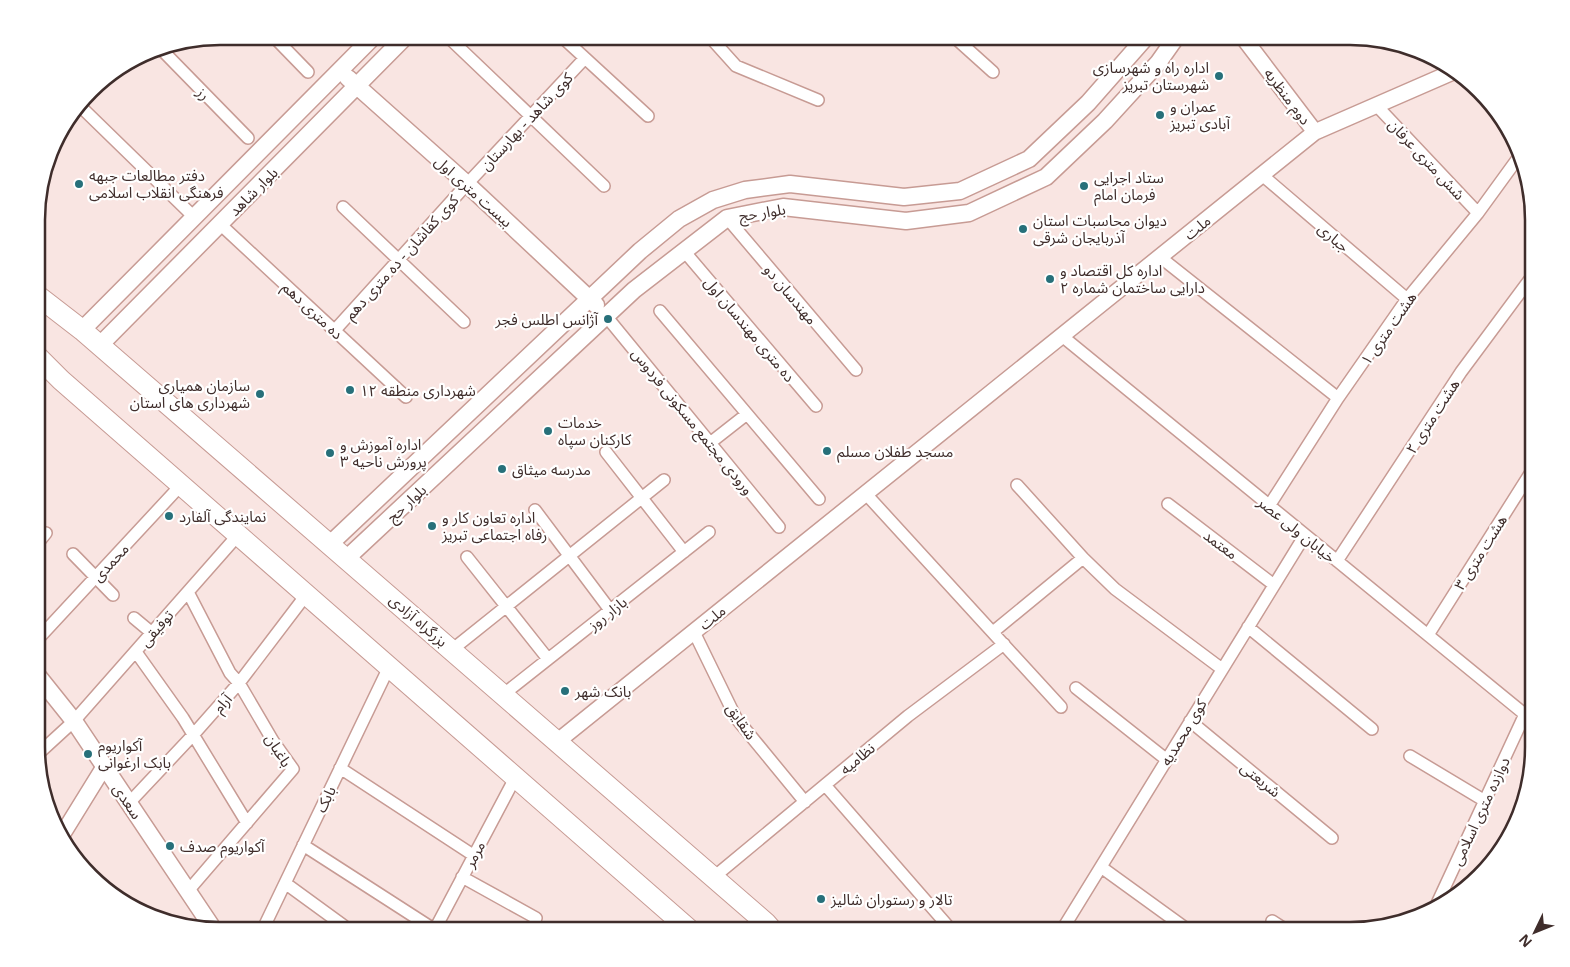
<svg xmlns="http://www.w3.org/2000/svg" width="1570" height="967" font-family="'Open Sans','Noto Sans Arabic',sans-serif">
  <rect width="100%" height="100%" fill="#f9e5e2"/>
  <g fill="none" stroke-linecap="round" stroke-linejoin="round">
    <defs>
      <path id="minor" d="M273 36 308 72
        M447 36 604 186
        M561 36 648 116
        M709 36 736 66 818 100
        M953 36 993 72
        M160 48 248 138
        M1376 105 1478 213
        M80 106 194 217
        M1262 175 1407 299
        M343 207 464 322
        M727 218 856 370
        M220 224 406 397
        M684 251 816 406
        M1160 257 1338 398
        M660 311 819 499
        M606 316 779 527
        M335 330 467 184 585 58
        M1062 336 1533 721
        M710 443 747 414
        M606 452 684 552
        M1017 485 1083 558 1115 589 1222 669
        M866 494 1061 707
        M1168 504 1274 585
        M1269 506 1338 398 1407 299 1478 213 1518 158
        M535 510 610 610
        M38 543 46 533
        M73 554 113 595
        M467 557 548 659
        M1337 561 1461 372 1533 275
        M188 592 230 673 239 683 273 741 293 769 188 891
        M134 618 152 633
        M1248 627 1372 729
        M694 632 736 718 805 802
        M993 632 1083 558
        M1428 635 1533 469
        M38 639 181 485
        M453 649 664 480
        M136 652 183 718 247 823
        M1076 688 1167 760
        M504 694 709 532
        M1190 721 1332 838
        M38 754 74 721 238 535
        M1410 756 1485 801
        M340 768 473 855
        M825 785 947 925
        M129 803 193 735 239 683 306 595
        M303 845 435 930
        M1101 867 1188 930
        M462 877 536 918
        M714 877 908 716 1004 644
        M285 883 344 926 342 931
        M1435 908 1525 714
        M1272 921 1286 930
        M1062 930 1305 535
        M262 931 389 667
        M434 931 515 778"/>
      <path id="tertiary" d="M1242 36 1315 132
        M558 741 1315 132 1455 71
        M62 835 104 767"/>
      <path id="secondary" d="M348 78 467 184 596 305
        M82 330 374 36
        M100 345 406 36
        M330 544 640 251 679 219 713 200 745 190 790 184 904 197 960 191 1029 159 1088 103 1147 36
        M347 558 634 290 727 218 783 207 906 221 969 213 1046 177 1105 121 1158 63 1177 36
        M38 676 74 721 214 930"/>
      <path id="trunk" d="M38 296 82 330 766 923 773 931
        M38 357 61 380 691 931"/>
    </defs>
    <use href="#minor" stroke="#c79b94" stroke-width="14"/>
    <use href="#tertiary" stroke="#c79b94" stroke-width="18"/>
    <use href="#secondary" stroke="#c79b94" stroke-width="19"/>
    <use href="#trunk" stroke="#c79b94" stroke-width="22"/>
    <use href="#minor" stroke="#fff" stroke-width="11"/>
    <use href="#tertiary" stroke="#fff" stroke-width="15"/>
    <use href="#secondary" stroke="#fff" stroke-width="16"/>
    <use href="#trunk" stroke="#fff" stroke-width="20"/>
  </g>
  <g fill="#27707a" stroke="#fff" stroke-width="2">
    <circle cx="1219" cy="76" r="5"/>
    <circle cx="1160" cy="115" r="5"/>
    <circle cx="79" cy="184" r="5"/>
    <circle cx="1084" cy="186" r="5"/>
    <circle cx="1023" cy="229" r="5"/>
    <circle cx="1050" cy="279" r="5"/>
    <circle cx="608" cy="319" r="5"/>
    <circle cx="350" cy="390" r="5"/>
    <circle cx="260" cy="394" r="5"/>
    <circle cx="548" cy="431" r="5"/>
    <circle cx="827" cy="451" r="5"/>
    <circle cx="330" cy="453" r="5"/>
    <circle cx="502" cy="469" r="5"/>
    <circle cx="169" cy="516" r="5"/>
    <circle cx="432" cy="526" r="5"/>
    <circle cx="565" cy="691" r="5"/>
    <circle cx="88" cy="754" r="5"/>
    <circle cx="170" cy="846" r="5"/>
    <circle cx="821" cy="899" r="5"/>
  </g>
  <g text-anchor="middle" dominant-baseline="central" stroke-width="4.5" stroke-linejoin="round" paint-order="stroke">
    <g font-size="15" fill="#3f2d2b" stroke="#fff" text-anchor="start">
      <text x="1209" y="67" text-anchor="end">اداره راه و شهرسازی<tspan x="1209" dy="17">شهرستان تبریز</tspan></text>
      <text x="1170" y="106">عمران و<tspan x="1170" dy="17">آبادی تبریز</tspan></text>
      <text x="89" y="175">دفتر مطالعات جبهه<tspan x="89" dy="17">فرهنگی انقلاب اسلامی</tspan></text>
      <text x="1094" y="177">ستاد اجرایی<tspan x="1094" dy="17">فرمان امام</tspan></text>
      <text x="1033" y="220">دیوان محاسبات استان<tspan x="1033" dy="17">آذربایجان شرقی</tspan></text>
      <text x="1060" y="270">اداره کل اقتصاد و<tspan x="1060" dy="17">دارایی ساختمان شماره ۲</tspan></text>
      <text x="598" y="319" text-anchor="end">آژانس اطلس فجر</text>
      <text x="250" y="385" text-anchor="end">سازمان همیاری<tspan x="250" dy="17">شهرداری های استان</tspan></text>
      <text x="360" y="390">شهرداری منطقه ۱۲</text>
      <text x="558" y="422">خدمات<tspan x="558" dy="17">کارکنان سپاه</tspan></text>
      <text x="340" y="444">اداره آموزش و<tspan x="340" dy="17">پرورش ناحیه ۳</tspan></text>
      <text x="837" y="451">مسجد طفلان مسلم</text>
      <text x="512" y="469">مدرسه میثاق</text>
      <text x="179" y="516">نمایندگی آلفارد</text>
      <text x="442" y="517">اداره تعاون کار و<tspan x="442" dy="17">رفاه اجتماعی تبریز</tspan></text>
      <text x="575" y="691">بانک شهر</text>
      <text x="98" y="745">آکواریوم<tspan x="98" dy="17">بابک ارغوانی</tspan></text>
      <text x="180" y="846">آکواریوم صدف</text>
      <text x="831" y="899">تالار و رستوران شالیز</text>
    </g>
    <g font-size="15" fill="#3f2d2b" stroke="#fff">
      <text transform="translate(204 93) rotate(45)">رز</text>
      <text transform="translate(1288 96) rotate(53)">دوم منظریه</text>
      <text transform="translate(526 121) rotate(-47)">کوی شاهد - بهارستان</text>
      <text transform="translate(1427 159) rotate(47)">شش متری عرفان</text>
      <text transform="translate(253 191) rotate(-45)">بلوار شاهد</text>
      <text transform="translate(474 191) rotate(42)">بیست متری اول</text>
      <text transform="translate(762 212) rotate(-9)">بلوار حج</text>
      <text transform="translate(1197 227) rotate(-39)">ملت</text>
      <text transform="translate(1334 237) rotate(41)">جباری</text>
      <text transform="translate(401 257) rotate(-48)">کوی کفاشان - ده متری دهم</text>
      <text transform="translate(791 294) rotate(50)">مهندسان دو</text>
      <text transform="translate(313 310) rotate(43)">ده متری دهم</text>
      <text transform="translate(1388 328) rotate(-55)">هشت متری ۱</text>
      <text transform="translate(750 329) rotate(50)">ده متری مهندسان اول</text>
      <text transform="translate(1432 416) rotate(-57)">هشت متری ۲</text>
      <text transform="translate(693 421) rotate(51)">ورودی مجتمع مسکونی فردوس</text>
      <text transform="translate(406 503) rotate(-43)">بلوار حج</text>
      <text transform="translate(1297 529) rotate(39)">خیابان ولی عصر</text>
      <text transform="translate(1221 544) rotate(37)">معتمد</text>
      <text transform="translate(1480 552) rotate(-58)">هشت متری ۳</text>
      <text transform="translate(110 562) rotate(-47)">محمدی</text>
      <text transform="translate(607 613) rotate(-38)">بازار روز</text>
      <text transform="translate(712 617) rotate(-39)">ملت</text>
      <text transform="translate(419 620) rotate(41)">بزرگراه آزادی</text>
      <text transform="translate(156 628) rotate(-49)">توفیقی</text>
      <text transform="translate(222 703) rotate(-49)">آرام</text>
      <text transform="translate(742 721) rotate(56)">شقایق</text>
      <text transform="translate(1183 732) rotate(-59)">کوی محمدیه</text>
      <text transform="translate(279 750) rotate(58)">باغبان</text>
      <text transform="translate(857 758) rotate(-40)">نظامیه</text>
      <text transform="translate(1261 779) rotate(39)">شریعتی</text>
      <text transform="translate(325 799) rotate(-64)">بابک</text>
      <text transform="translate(128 801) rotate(56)">سعدی</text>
      <text transform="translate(1480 811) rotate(-65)">دوازده متری اسلامی</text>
      <text transform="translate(474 854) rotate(-62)">مرمر</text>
    </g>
  </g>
  <path d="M0 0H1570V967H0ZM220 45H1350A175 175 0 0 1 1525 220V747A175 175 0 0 1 1350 922H220A175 175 0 0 1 45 747V220A175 175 0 0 1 220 45Z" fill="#fff" fill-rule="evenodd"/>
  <path fill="none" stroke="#3f2d2b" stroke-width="2.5" d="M220 45H1350A175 175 0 0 1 1525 220V747A175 175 0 0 1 1350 922H220A175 175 0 0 1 45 747V220A175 175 0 0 1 220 45Z"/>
  <g transform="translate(1535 932) rotate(227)" stroke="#ffffff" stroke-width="4" paint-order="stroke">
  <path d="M0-4L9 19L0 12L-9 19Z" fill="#3f2d2b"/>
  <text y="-8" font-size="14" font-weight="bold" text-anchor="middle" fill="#3f2d2b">N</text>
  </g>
</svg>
